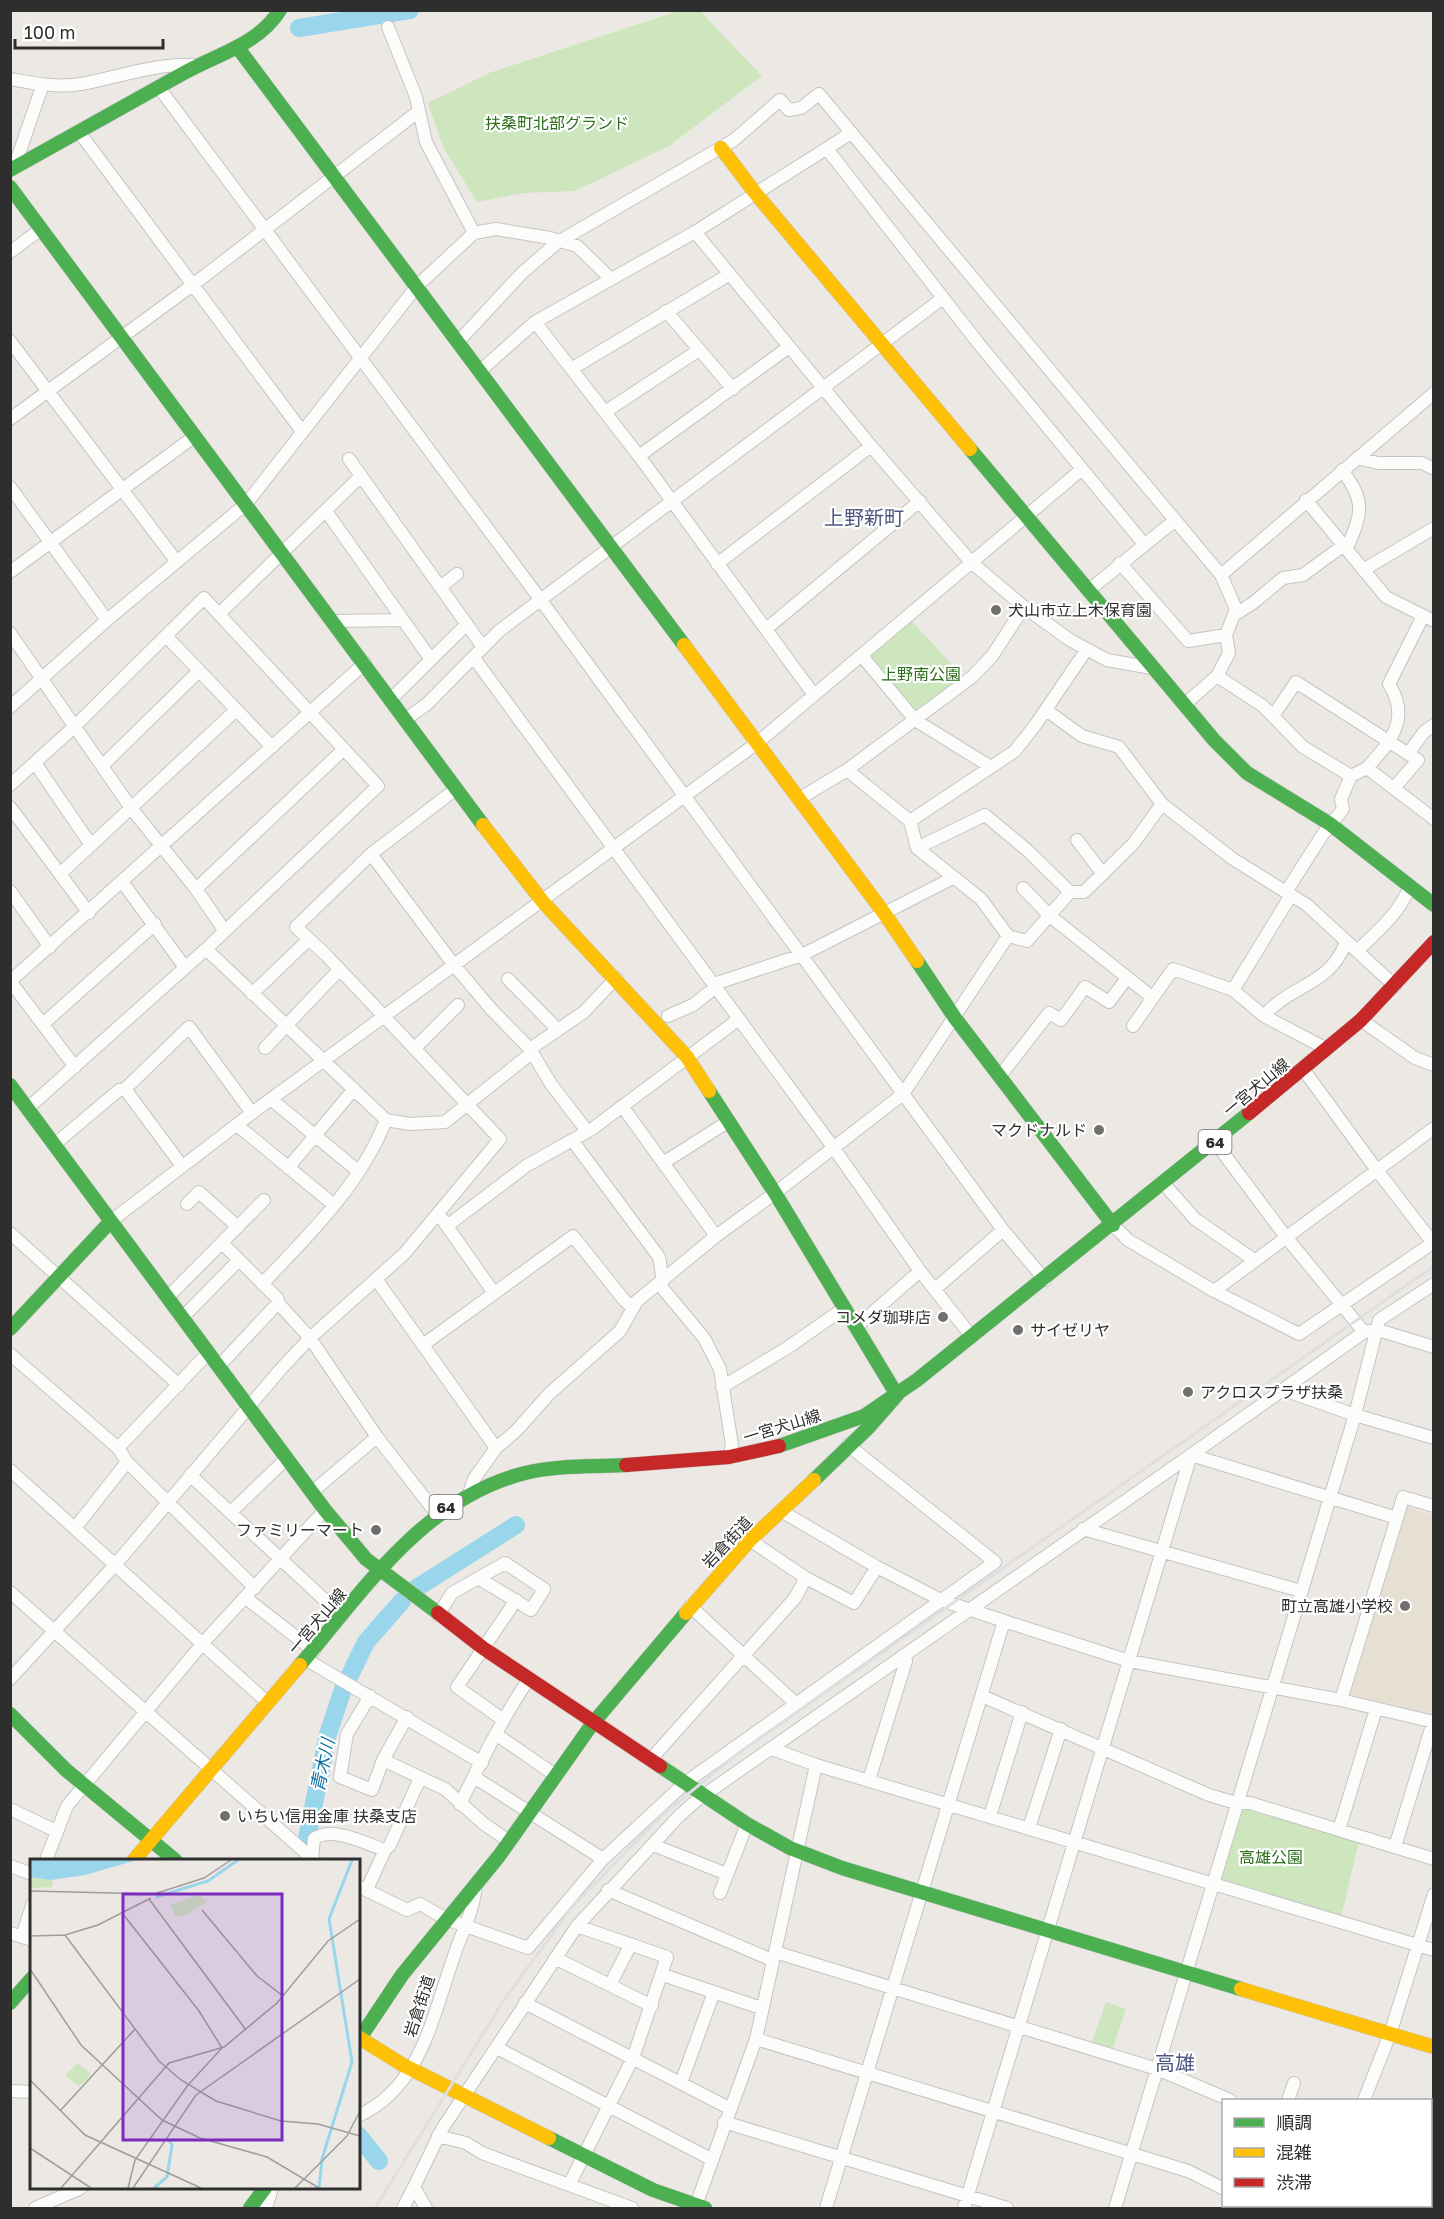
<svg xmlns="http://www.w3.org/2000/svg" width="1444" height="2219" font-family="'Golos Text','Noto Sans JP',sans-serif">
  <rect width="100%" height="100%" fill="#ece8e4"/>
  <path fill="#e6e0d3" d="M1407 1507 1433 1515V1715L1350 1694Z"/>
  <path fill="#cee6be" d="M678 11H700L762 76 669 146 575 191 524 193 477 202 443 147 428 103 489 73Z
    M910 619 966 680 915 711 870 656Z
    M1242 1808 1359 1842 1341 1917 1220 1883Z
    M1106 2002 1126 2009 1112 2051 1091 2044Z"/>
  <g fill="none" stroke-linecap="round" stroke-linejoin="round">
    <path stroke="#99d6ec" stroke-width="18" d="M299 28 410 10
      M415 1589 516 1525
      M350 1675 366 1642 402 1601
      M306 1843 328 1734 343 1689
      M358 2135 379 2161"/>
    <defs>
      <path id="street" d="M388 27 416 97 426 142 474 233
        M10 79C33 83 57 88 81 84 119 77 156 63 196 65
        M160 89 540 599 1003 1230 1045 1280
        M79 132 301 430
        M827 149 979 344 1144 544
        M14 168 43 84
        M695 232 871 446 971 562 1024 607 1070 640 1107 660 1152 668
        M10 252 41 229
        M666 311 733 389
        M535 322 639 456 814 695
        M10 341 177 562
        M458 342 522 273 558 242 734 140 780 100 789 110 801 108 819 94 1221 575 1236 609 1226 635 1229 653 1217 676 1184 705
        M573 368 730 274
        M480 371 535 322 695 232 851 133
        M605 412 699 350
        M10 419 194 284 419 111
        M639 456 789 347
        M1357 458 1378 463H1422L1434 469
        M349 459 483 647
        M1342 470C1366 502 1362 513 1347 548
        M10 487 107 620
        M1306 500 1386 597 1434 621
        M326 511 430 658
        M1120 563 1188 641 1226 635
        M717 564 871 446
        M1363 570 1434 528
        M10 572 195 436
        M1221 575 1434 393
        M440 587 457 574
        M1088 591 1174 521
        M219 614 360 477
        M1234 615 1253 603 1283 578 1303 575 1344 545
        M334 621 403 620
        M766 629 920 501
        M10 633 131 808 196 889 224 930
        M166 636 272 747
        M862 656 915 720 991 767
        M474 658 833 1147 920 1271 972 1337
        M1217 676 1263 706 1303 747 1351 776 1367 768 1434 819
        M391 699 467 624
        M10 707 107 620 246 504 417 286 474 233 496 229 550 238 577 246 610 278
        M1046 710 1082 736 1119 747 1162 804 1233 859 1307 905 1395 986
        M1273 716 1296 682 1418 760 1395 787
        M406 719 427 704 499 631 943 298
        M1408 754 1424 732 1434 725
        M35 763 91 845
        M103 765 199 671
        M1367 768C1391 741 1411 719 1389 684L1423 616
        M847 770 910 821 917 848 981 899 1008 936 1027 941 1070 892H1084L1133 844 1162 804
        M10 785 74 727 204 598 378 786 206 949 28 1108
        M799 799 847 770 972 677 992 656 1024 607
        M10 807 89 913
        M910 821 1015 751 1036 724 1087 649
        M1077 840 1103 874
        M917 848 985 815 1027 850 1070 892
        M371 854 454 965 491 1009 530 1049 551 1084 587 1131
        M60 874 235 711
        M123 883 184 966
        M1023 888 1050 916 1153 998
        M196 889 344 749
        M10 891 50 947
        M1286 892 1323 834 1343 809 1341 799 1351 776
        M206 949 386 1120 410 1124 445 1122 529 1055 530 1049 584 1012 616 978
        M1357 951C1378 931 1399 914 1410 886
        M10 977 16 976 365 663
        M508 979 558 1030
        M10 981 75 1067
        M714 984 802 955 953 878
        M1233 990 1291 895
        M252 994 308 940
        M668 1016 693 1005 716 987
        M1264 1016C1291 984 1330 986 1346 942
        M1361 1020 1415 1058 1434 1065
        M43 1024 155 924
        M1133 1026 1173 969 1233 990 1264 1016 1327 1049
        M265 1048 339 970
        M415 1048 458 1005
        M1303 1069 1376 1169 1433 1243
        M1000 1076 1049 1013 1061 1020 1085 987 1109 1002 1127 978
        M125 1089 182 1166
        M272 1100 358 1171
        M622 1106 716 1236
        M237 1125 334 1205
        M572 1140 659 1257 663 1281
        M1215 1142 1286 1237 1364 1332
        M55 1144 119 1090 125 1089 189 1027 252 1113
        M663 1163 729 1121
        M288 1168 354 1089
        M1164 1184 1195 1219 1254 1260
        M187 1204 199 1192 238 1227
        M442 1219 494 1293
        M111 1221 252 1113 757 743 1081 470
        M1113 1225 1128 1240 1214 1291 1299 1334 1434 1242
        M447 1226 526 1166 592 1129 739 1019
        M10 1233 179 1385
        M222 1243 278 1299V1303
        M376 1279 496 1448
        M262 1284C309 1235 361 1184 386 1120
        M659 1284 704 1338 720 1369 732 1445 729 1457
        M935 1289 1003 1230
        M1214 1291 1434 1128
        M168 1297 264 1200
        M183 1317 238 1261
        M855 1328 920 1271
        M423 1345 573 1236 624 1300 632 1307
        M10 1354 118 1448 127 1462 255 1588
        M219 1366 278 1303 310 1338 377 1437 436 1513
        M722 1387 787 1348 843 1309
        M1284 1390 1355 1415 1434 1438
        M118 1448 208 1353
        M1191 1455 1397 1518 1341 1700
        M10 1470 267 1702
        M190 1475 342 1616
        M312 1492 377 1437
        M469 1494 474 1479 496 1448 516 1431 549 1394 620 1331 637 1301 716 1236 775 1193 903 1094 1008 936
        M232 1511 287 1458
        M781 1511 877 1567 941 1600 1004 1621 1129 1661 1341 1700 1434 1722
        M1397 1518 1403 1497 1434 1506
        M75 1528 127 1462
        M1083 1529 1301 1591
        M750 1540 806 1578 854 1603 877 1567
        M10 1592 314 1860
        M246 1598 314 1651
        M690 1606 795 1703
        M438 1615 452 1593 505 1563 544 1589 531 1610 478 1578
        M307 1660 482 1763
        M10 1679 115 1565 280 1370 310 1338 404 1254 500 1139 326 955 296 927 371 854 456 789
        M370 1696 347 1734 340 1777 372 1790 383 1760 407 1717
        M982 1696 1209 1795 1236 1803H1250L1434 1859
        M502 1719 457 1687 516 1600
        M497 1735 555 1775
        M772 1749 816 1765 1434 1950
        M651 1759 795 1598 806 1578
        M383 1760 445 1789 484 1824 509 1841
        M474 1777 603 1859
        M869 1780 906 1661 905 1655
        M460 1804C481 1762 502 1719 528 1680
        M10 1809 56 1831
        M990 1816 1022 1712
        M1029 1828 1061 1729
        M1339 1830 1376 1709
        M653 1845 727 1874
        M1395 1847 1433 1722
        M385 1850 390 1845 420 1778
        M312 1859 314 1839C330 1825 367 1844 385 1850L367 1889
        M46 1860 67 1806 203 1643 325 1510
        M10 1866 32 1874
        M358 1886 407 1910 420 1904 446 1919 528 1948 603 1859 685 1783 995 1562 848 1445
        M608 1890 772 1960
        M720 1893 747 1824
        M10 1933 32 1940
        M22 1937 32 1905
        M775 1952 1157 2069 1230 2100
        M555 1958 652 2006
        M663 1975 761 2008
        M610 1985 631 1944
        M525 2003 729 2108
        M756 2039 1188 2171 1224 2189
        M497 2048 711 2159
        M681 2083 714 1992
        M10 2091 32 2092
        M1288 2100 1294 2083
        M1364 2100 1390 2034 1434 1894
        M358 2116C421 2087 432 2018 453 1959 461 1933 474 1912 476 1884
        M724 2122 1007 2208
        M438 2136 466 2143 482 2153 632 2208
        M1430 2162 1434 2164
        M569 2185 633 2058 667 1957 577 1926
        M1257 2206 1263 2208
        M35 2208 81 2188
        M266 2208 272 2188
        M403 2208 414 2187
        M426 2208 414 2187 442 2129 577 1926 679 1816 697 1800 1191 1455 1364 1332 1378 1330 1434 1347
        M695 2208 756 2039 816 1765
        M826 2208 1004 1621
        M964 2208 1191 1455
        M1115 2208 1355 1415 1379 1320 1434 1284
        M1299 2208 1301 2206"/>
      <path id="fast" d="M238 48 684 645
        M10 170C67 138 125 106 182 74 217 54 258 45 280 10
        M10 187 483 825
        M970 449 1214 740 1247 773 1330 824 1434 905
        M917 961 955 1018 1113 1225
        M10 1085 325 1510 366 1559 438 1613
        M709 1091 775 1193 897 1395 869 1427 814 1480
        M10 1329 111 1221
        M779 1446 864 1416 917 1380 1249 1113
        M300 1665C364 1590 424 1498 525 1473 557 1465 594 1467 626 1465
        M10 1714 66 1770 175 1860
        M660 1766 747 1824 790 1848 842 1868 1241 1989
        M10 2003 32 1978
        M358 2041 402 1975 499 1856 593 1723 686 1613
        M549 2138 653 2190 705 2208
        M250 2208 265 2188"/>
      <path id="slow" d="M721 148 756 194 970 449
        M684 645 884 913 917 961
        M483 825 543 902 687 1057 709 1091
        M686 1613 750 1540 814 1480
        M134 1860 300 1665
        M1241 1989 1434 2047
        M358 2037 403 2065 549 2138"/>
      <path id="jam" d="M1249 1113 1361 1020 1434 942
        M626 1465 729 1457 779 1446
        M438 1613 483 1648 660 1766"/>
    </defs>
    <use href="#street" stroke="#c5c4c5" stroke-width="14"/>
    <use href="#fast" stroke="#c5c4c5" stroke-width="15"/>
    <use href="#slow" stroke="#c5c4c5" stroke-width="15"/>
    <use href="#jam" stroke="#c5c4c5" stroke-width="15"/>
    <use href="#street" stroke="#fcfcfb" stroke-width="12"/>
    <use href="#fast" stroke="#4caf50" stroke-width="14"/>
    <use href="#slow" stroke="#ffc107" stroke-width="14"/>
    <use href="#jam" stroke="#c62828" stroke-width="14"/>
    <path stroke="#dfdfe1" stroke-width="3" d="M375 2208 504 2000 572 1907 662 1815 740 1752 1434 1266"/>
  </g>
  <g fill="#706f6e" stroke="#fff" stroke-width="2">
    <circle cx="996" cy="610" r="6"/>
    <circle cx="1099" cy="1130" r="6"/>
    <circle cx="943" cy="1317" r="6"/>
    <circle cx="1018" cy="1330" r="6"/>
    <circle cx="1188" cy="1392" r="6"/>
    <circle cx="376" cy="1530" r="6"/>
    <circle cx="1405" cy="1606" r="6"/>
    <circle cx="225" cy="1816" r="6"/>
  </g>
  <g text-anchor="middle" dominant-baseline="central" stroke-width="4.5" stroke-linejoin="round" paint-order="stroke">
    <g fill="#fff" stroke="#6d6d6d" stroke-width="1.5">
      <rect x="1198.5" y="1130" width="33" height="24" rx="4.5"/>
      <rect x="429.5" y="1495" width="33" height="24" rx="4.5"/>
    </g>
    <g font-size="15" font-weight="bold" fill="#2e2e2e">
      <text x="1215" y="1142">64</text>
      <text x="446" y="1507">64</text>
    </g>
    <g font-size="16" fill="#2c6e1b" stroke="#fff">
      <text x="557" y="123">扶桑町北部グランド</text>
      <text x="921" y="674">上野南公園</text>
      <text x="1271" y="1857">高雄公園</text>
    </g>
    <g font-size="16" fill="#2e2e2e" stroke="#fff" text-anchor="start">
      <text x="1008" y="610">犬山市立上木保育園</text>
      <text x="1087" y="1130" text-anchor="end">マクドナルド</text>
      <text x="931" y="1317" text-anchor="end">コメダ珈琲店</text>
      <text x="1030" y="1330">サイゼリヤ</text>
      <text x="1200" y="1392">アクロスプラザ扶桑</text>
      <text x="364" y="1530" text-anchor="end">ファミリーマート</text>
      <text x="1393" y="1606" text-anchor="end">町立高雄小学校</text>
      <text x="237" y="1816">いちい信用金庫 扶桑支店</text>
    </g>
    <g font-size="16" fill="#2e2e2e" stroke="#fff">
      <text transform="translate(1256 1087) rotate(-40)">一宮犬山線</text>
      <text transform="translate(782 1426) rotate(-17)">一宮犬山線</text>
      <text transform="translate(727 1542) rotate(-47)">岩倉街道</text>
      <text transform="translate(317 1621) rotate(-50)">一宮犬山線</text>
      <text transform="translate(419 2006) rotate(-72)">岩倉街道</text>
    </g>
    <g font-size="18" font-style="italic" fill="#0d6fa3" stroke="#fff">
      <text transform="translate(322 1765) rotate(-78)">青木川</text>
    </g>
    <g font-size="20" fill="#4d5680" stroke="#fff">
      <text x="864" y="517">上野新町</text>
      <text x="1175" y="2062">高雄</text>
    </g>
  </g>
  <g transform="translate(30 1859)">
    <rect width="330" height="330" fill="#ece8e4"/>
    <path d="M0 18 23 20 22 28 0 29ZM169 36 177 43 156 56 145 57 140 46ZM48 204 61 215 49 228 35 216Z" fill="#cee6be"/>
    <path d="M0 1H107L55 16 21 21 0 18Z" fill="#99d6ec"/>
    <path fill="none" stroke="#99d6ec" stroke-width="3" d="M126 38 178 22 208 1M124 329 137 318 142 286 138 280M289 329 292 300 322 203 299 60 322 1"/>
    <path fill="none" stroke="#a09e9b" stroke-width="1.5" d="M0 32 124 35 174 19 201 1M119 40 216 171M172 51 227 117 253 137M93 55 169 152 192 189 158 226 105 301 98 329M35 76 129 202 151 221 186 242 251 262 288 265 330 277M0 77 35 76 68 66 121 39M0 110 51 186 132 261 170 279 237 298 289 329M0 221 55 276 171 329M30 252 105 170M0 289 61 329M31 329 139 204 194 188 247 144 298 82 330 60M103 329 166 236 330 120M265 329 317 277 330 252"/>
    <path fill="#7b2cbf" fill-opacity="0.15" stroke="#7b2cbf" stroke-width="3" d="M93 35H252V281H93Z"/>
    <rect width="330" height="330" fill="none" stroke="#2e2e2e" stroke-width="3"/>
  </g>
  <rect width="1444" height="2219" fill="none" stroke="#2e2e2e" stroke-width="24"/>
  <rect x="1222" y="2099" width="210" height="108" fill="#ffffff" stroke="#ababab" stroke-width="1.5"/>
  <rect x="1234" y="2118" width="30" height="9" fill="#4caf50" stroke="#ababab" stroke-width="1.5"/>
  <text x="1276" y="2129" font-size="18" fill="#2e2e2e">順調</text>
  <rect x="1234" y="2148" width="30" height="9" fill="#ffc107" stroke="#ababab" stroke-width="1.5"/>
  <text x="1276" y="2159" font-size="18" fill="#2e2e2e">混雑</text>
  <rect x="1234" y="2178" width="30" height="9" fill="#c62828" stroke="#ababab" stroke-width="1.5"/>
  <text x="1276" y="2189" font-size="18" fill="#2e2e2e">渋滞</text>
  <path d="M15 39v9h148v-9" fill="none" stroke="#2e2e2e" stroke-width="3"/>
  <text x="24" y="39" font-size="18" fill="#2e2e2e" stroke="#ffffff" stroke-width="4.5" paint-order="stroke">100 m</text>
</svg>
